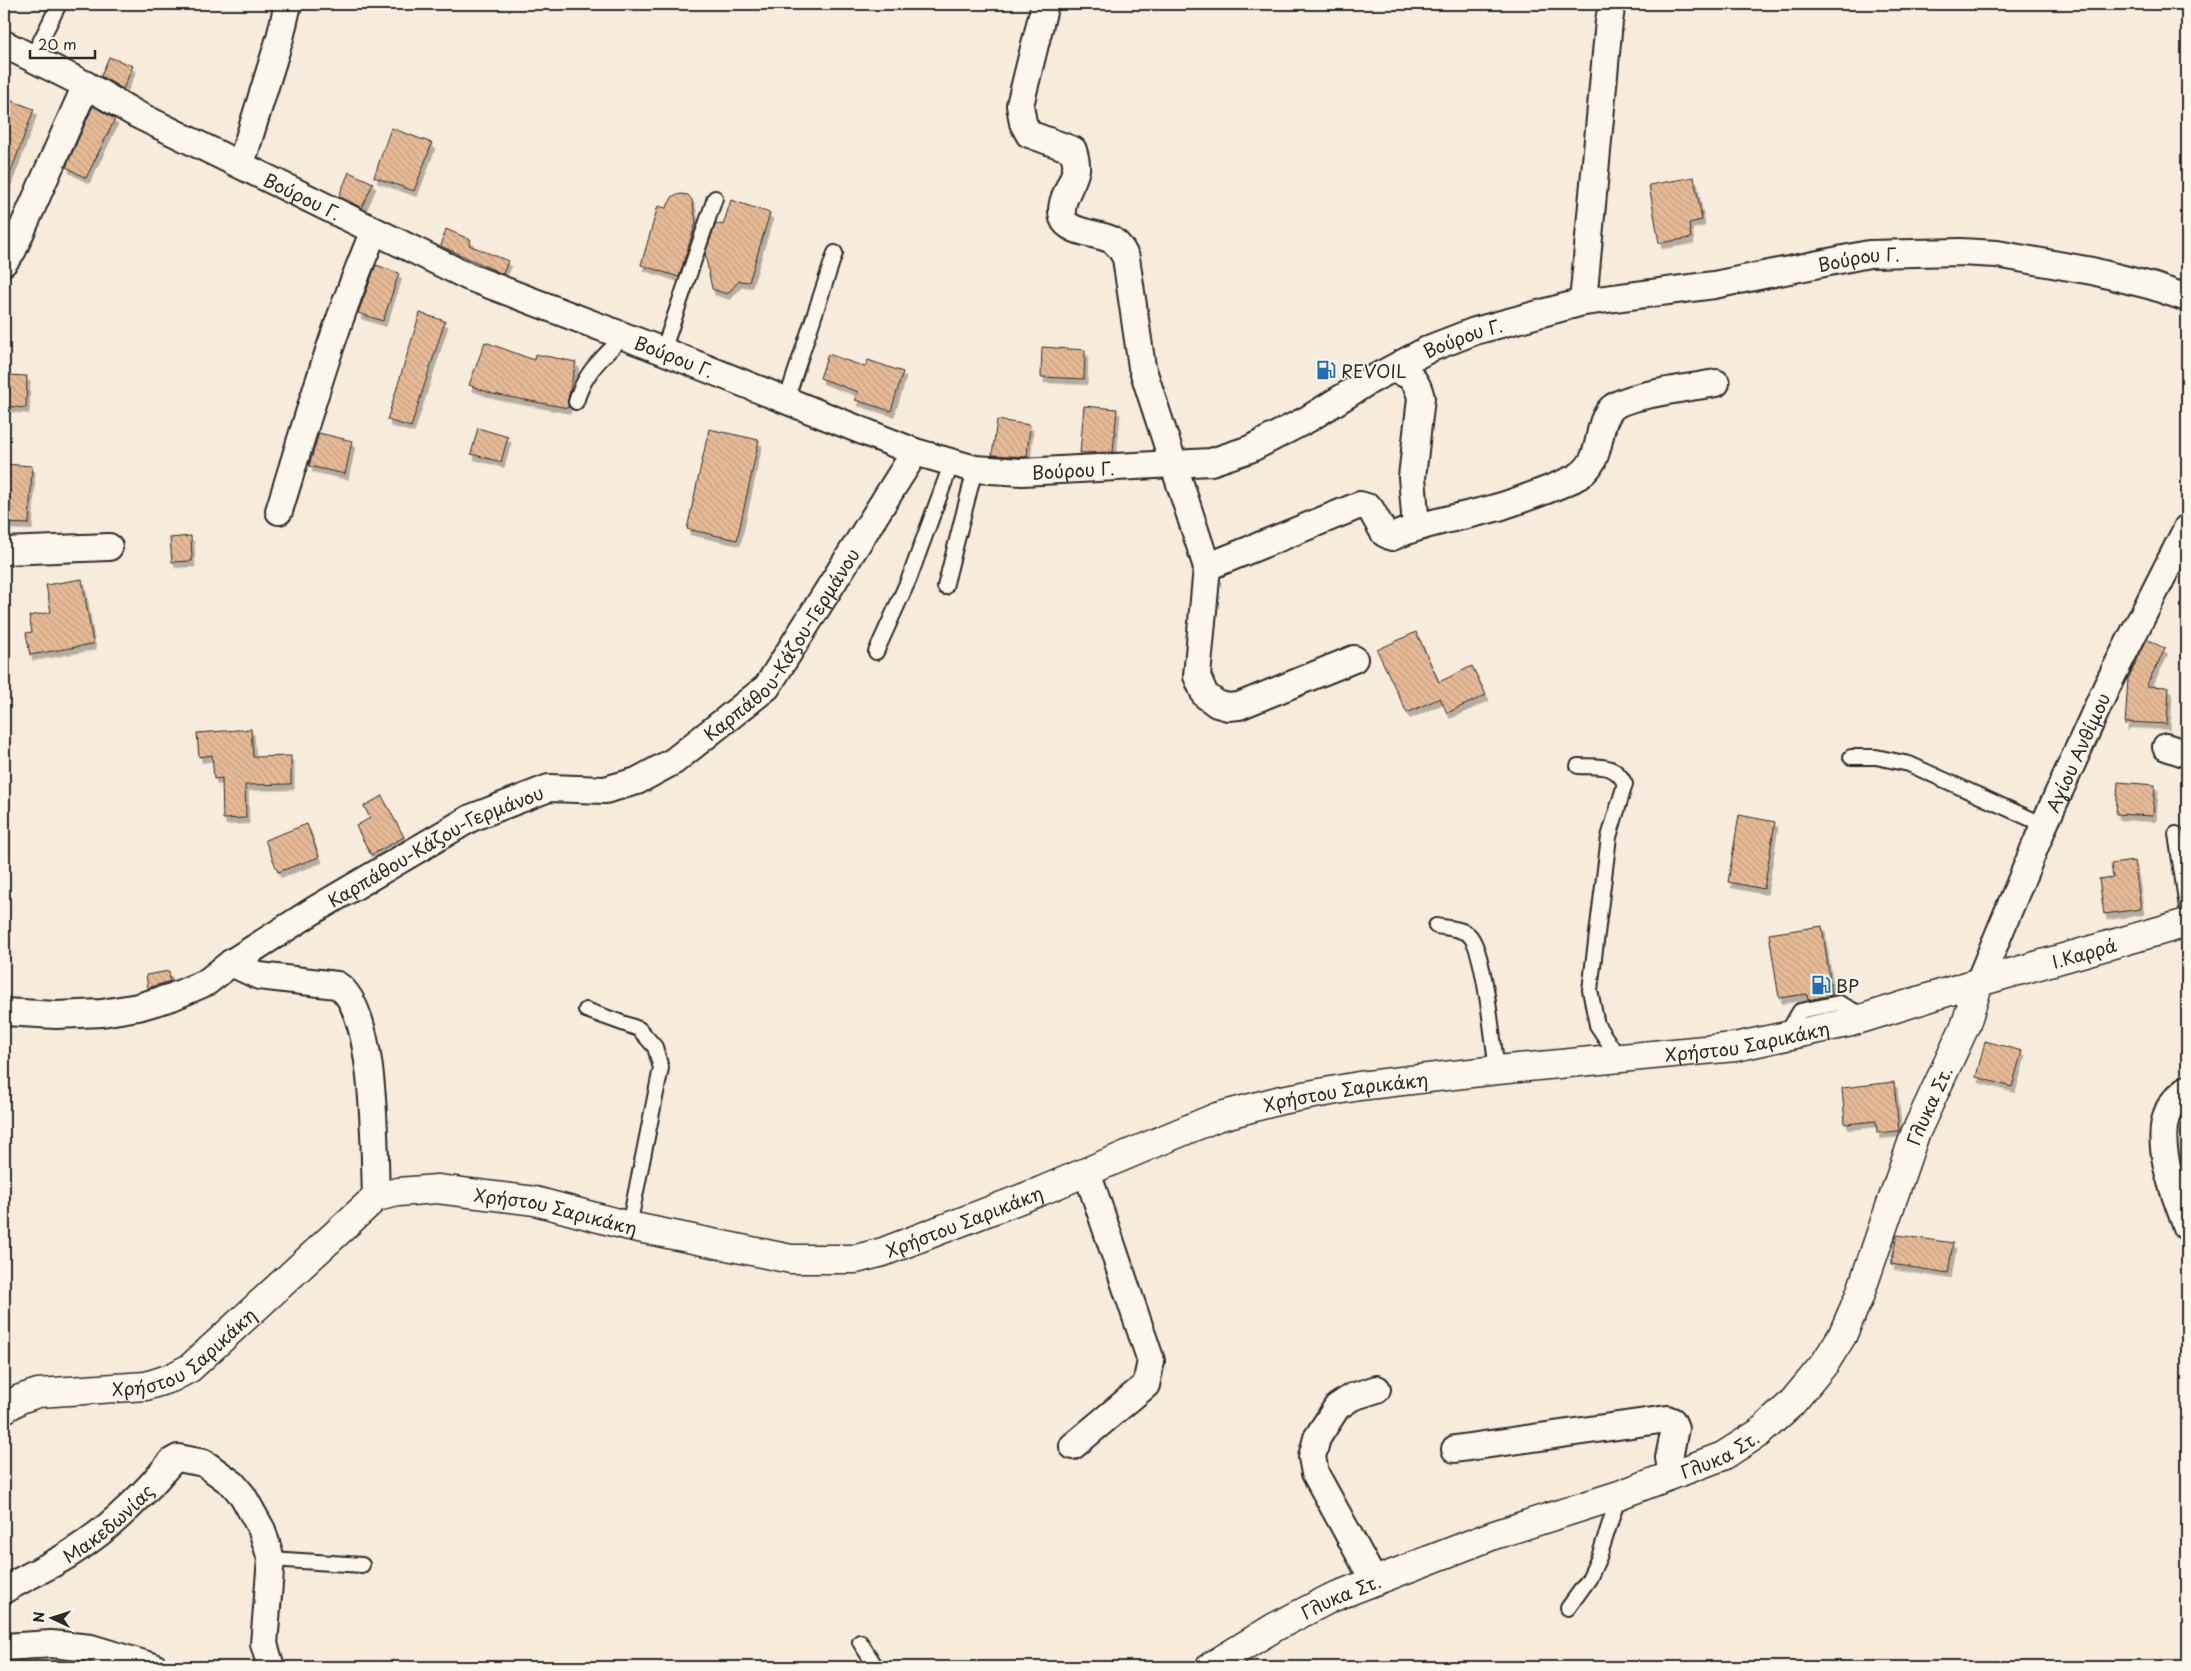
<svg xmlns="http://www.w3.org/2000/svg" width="2191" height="1671" font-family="'Playpen Sans',sans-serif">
  <defs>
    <pattern id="building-back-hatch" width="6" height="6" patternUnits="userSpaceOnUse" patternTransform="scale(1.25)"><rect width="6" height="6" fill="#e6ba96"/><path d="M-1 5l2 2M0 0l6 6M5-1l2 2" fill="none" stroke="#c5a081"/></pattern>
    <filter id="shadow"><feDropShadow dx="3" dy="5.5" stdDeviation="0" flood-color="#0004"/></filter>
  </defs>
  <rect width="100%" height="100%" fill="#f7ebdb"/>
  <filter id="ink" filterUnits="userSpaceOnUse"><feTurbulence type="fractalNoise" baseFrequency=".02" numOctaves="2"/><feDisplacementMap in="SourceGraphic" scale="10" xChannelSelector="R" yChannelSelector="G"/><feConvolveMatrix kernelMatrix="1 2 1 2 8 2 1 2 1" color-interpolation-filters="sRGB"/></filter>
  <g filter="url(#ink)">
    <path fill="url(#building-back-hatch)" stroke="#2b2b2b" filter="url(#shadow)" d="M109 57 133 66 123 89 101 76Z
      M4 98 34 109 6 185 4 184Z
      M93 106 115 119 86 178 66 167Z
      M391 128 432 143 414 191 374 177Z
      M349 172 373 183 362 208 339 196Z
      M1694 177 1702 220 1689 223 1691 238 1659 243 1649 185Z
      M681 194 688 195 692 200 696 222 679 277 641 265 658 206 666 208 673 196Z
      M731 200 770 213 749 282 739 281 727 294 712 289 705 253 716 223 723 225Z
      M446 229 471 240 469 245 508 261 503 274 441 246Z
      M376 265 399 273 383 321 358 313Z
      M420 313 445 321 411 427 387 420Z
      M485 342 534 360 535 354 576 362 568 399V408L493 394 469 385Z
      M1042 347 1085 350 1084 379 1041 377Z
      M828 354 865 367 868 360 903 372 891 411 855 400 858 392 820 378Z
      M8 375 27 376 26 408 6 406Z
      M1084 406 1117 409 1113 452 1080 453Z
      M997 420 1030 425 1027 457 992 455Z
      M478 428 508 437 501 462 471 454Z
      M709 429 759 440 737 540 687 529Z
      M319 433 352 441 345 474 309 466Z
      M4 464 32 466 29 524 4 523Z
      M191 536 192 561 172 562 170 538Z
      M82 579 93 644 30 655 26 633 32 632 29 616 51 612 46 585Z
      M1416 632 1439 682 1472 666 1486 695 1447 713 1440 698 1407 713 1377 650Z
      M2147 639 2165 649 2146 686 2169 687 2167 724 2127 722 2125 725 2128 679Z
      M251 729 253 757 291 756V784L245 785 246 818 223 819 222 778 214 779 212 755 199 757 197 733Z
      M2118 782 2155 785 2153 816 2116 814Z
      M382 796 404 837 371 855 356 826 370 818 364 806Z
      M1739 815 1775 822 1764 889 1728 882Z
      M307 824 319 857 278 872 265 840Z
      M2134 861 2141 909 2104 914 2099 879 2113 877 2111 864Z
      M1822 926 1832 995 1808 1000 1807 994 1779 998 1769 934Z
      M169 971 170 981 148 988 146 975Z
      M1985 1041 2022 1051 2012 1087 1976 1077Z
      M1894 1082 1899 1131 1877 1133 1876 1121 1845 1124 1842 1088Z
      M1897 1235 1953 1243 1948 1273 1891 1264Z"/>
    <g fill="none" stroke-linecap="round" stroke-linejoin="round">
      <defs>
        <path id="service" d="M32 58 59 4
          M663 351 715 198
          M786 401 835 253
          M576 402C585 371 602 358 624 336
          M945 587 975 469
          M876 652 909 579 952 462
          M1851 757H1876L1909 764 2044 825
          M1578 766C1599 767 1615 763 1625 784L1609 837 1590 990 1597 1025 1619 1058
          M2176 834 2187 907
          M1436 926C1447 928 1460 928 1469 935 1485 949 1493 1045 1497 1070
          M586 1010 639 1029 655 1047 661 1068 629 1226
          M1786 1035 1800 1011 1839 1003 1866 1017
          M271 1559 362 1565
          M1568 1608 1589 1579 1599 1557 1619 1495
          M860 1642 876 1667"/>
        <g id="minor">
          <path d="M1045 4 1020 105 1023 123 1029 134 1073 150C1075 157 1077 163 1076 169 1073 185 1058 201 1063 218 1068 233 1099 233 1112 240 1119 245 1122 250 1126 258L1142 367 1207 567 1197 676 1205 695 1217 704 1228 707 1239 706 1354 659"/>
          <path id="s1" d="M4 44 86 85 136 114 469 277 663 351 915 452 975 469 1022 472 1211 462 1250 449 1308 419 1369 381 1431 348 1475 331 1583 302 1714 285 1869 254 1960 252 1997 254 2092 271 2152 286 2187 298"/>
          <path d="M241 164 280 38 288 4"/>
          <path d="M4 262 13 250 86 85"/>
          <path d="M1583 302 1609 21 1612 4"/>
          <path d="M1392 370C1410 373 1417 380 1421 398L1412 477 1416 527"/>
          <path d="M279 511C308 417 335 322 374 231"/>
          <path d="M4 551 109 547"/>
          <path d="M1207 567 1360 505 1370 508 1384 533 1392 537C1428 521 1465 517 1502 506 1526 498 1551 489 1573 479 1607 463 1593 426 1612 408 1625 395 1695 387 1716 383"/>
          <path d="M2166 747 2187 754"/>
          <path d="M231 963 259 976 337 985C377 1009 374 1152 376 1197"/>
          <path id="s2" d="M1979 982 2044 825 2107 686 2187 528"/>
          <path id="s3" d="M4 1012 56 1015 102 1013 138 1007 172 997 207 982 231 963 316 909 471 818 549 788 605 790 637 781 674 761 767 687 915 452"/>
          <path d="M2187 1089C2180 1095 2173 1101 2169 1109 2153 1142 2175 1196 2187 1227"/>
          <path d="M1073 1446 1146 1385 1151 1361 1087 1172"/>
          <path d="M1455 1449 1667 1419 1672 1421 1675 1428 1669 1458 1672 1475"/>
          <path d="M1374 1581 1315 1473 1312 1457 1317 1438 1337 1407 1352 1397 1377 1389"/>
          <path id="s4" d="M4 1590C25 1577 47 1568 68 1555 108 1530 142 1497 171 1462L178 1458 204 1463 233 1484 243 1496 262 1530 271 1559 264 1644 271 1667"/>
          <path d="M4 1647 51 1644 91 1648 154 1667"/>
        </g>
        <g id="tertiary">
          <path id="s5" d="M1210 1667 1275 1627 1331 1598 1494 1535 1619 1495 1723 1456 1759 1433 1791 1404 1811 1380 1825 1363 1842 1336 1859 1297 1915 1134 1966 1024 1979 982"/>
        </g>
        <g id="secondary">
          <path id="s6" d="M4 1409 20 1399 38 1393 146 1386 171 1378 190 1368 376 1197 398 1192 437 1189 535 1201 629 1226 791 1259H856L883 1252 1041 1191 1217 1117 1281 1100 1359 1086 1497 1070 1735 1047 1851 1022 1979 982 2187 923"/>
        </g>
      </defs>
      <use href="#service" stroke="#2b2b2b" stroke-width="18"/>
      <use href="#minor" stroke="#2b2b2b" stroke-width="30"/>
      <use href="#tertiary" stroke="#2b2b2b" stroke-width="31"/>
      <use href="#secondary" stroke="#2b2b2b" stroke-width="31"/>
      <use href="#service" stroke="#fbf7ec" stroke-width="14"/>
      <use href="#minor" stroke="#fbf7ec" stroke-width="26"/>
      <use href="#tertiary" stroke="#fbf7ec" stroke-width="28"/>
      <use href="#secondary" stroke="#fbf7ec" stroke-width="28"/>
    </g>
  </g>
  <defs>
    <symbol id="fuel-bare" viewBox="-9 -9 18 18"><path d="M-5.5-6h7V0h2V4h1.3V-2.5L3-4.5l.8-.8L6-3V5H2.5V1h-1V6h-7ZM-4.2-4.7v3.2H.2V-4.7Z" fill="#1f6fb2" stroke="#fbf7ec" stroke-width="2.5" paint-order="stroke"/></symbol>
  </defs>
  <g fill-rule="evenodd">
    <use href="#fuel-bare" x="1312" y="356" width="28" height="28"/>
    <use href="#fuel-bare" x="1807" y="971" width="28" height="28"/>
  </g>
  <g text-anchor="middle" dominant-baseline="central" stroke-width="4" stroke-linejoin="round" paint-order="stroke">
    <g font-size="18" fill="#2b2b2b" stroke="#fbf7ec">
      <text stroke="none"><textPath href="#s1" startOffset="335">Βούρου Γ.</textPath></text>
      <text stroke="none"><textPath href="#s1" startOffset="1985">Βούρου Γ.</textPath></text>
      <text stroke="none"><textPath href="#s1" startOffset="1580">Βούρου Γ.</textPath></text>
      <text stroke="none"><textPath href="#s1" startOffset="740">Βούρου Γ.</textPath></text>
      <text stroke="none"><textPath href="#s1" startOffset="1160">Βούρου Γ.</textPath></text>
      <text stroke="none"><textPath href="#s3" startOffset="895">Καρπάθου-Κάζου-Γερμάνου</textPath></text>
      <text stroke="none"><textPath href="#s2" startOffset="250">Αγίου Ανθίμου</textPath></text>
      <text stroke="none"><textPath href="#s3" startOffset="475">Καρπάθου-Κάζου-Γερμάνου</textPath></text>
      <text stroke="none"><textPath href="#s6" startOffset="2208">Ι.Καρρά</textPath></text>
      <text stroke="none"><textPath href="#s6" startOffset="1859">Χρήστου Σαρικάκη</textPath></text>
      <text stroke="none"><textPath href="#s6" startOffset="1454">Χρήστου Σαρικάκη</textPath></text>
      <text stroke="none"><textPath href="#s5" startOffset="974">Γλυκα Στ.</textPath></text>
      <text stroke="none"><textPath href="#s6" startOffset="629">Χρήστου Σαρικάκη</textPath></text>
      <text stroke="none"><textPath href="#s6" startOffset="1049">Χρήστου Σαρικάκη</textPath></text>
      <text stroke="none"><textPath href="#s6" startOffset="195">Χρήστου Σαρικάκη</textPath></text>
      <text stroke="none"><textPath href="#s5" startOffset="554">Γλυκα Στ.</textPath></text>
      <text stroke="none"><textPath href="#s4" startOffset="124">Μακεδωνίας</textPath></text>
      <text stroke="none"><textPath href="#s5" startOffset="149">Γλυκα Στ.</textPath></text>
    </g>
    <g font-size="18" fill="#2b2b2b" stroke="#fbf7ec" text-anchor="start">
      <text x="1341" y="370">REVOIL</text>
      <text x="1836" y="985">BP</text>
    </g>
  </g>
  <rect width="2191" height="1671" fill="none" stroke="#fbf7ec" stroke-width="20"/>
  <rect x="10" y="10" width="2171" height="1651" fill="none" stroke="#2b2b2b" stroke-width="2" filter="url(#ink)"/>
  <g transform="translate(52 1618) rotate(274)" stroke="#fbf7ec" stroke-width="4" paint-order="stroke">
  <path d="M0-4L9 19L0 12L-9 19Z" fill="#2b2b2b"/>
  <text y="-8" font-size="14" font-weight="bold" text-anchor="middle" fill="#2b2b2b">N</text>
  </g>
  <path d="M30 50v8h65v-8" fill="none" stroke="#2b2b2b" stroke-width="2.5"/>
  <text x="38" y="50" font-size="15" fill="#2b2b2b" stroke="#fbf7ec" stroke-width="4" paint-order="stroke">20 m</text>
</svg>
